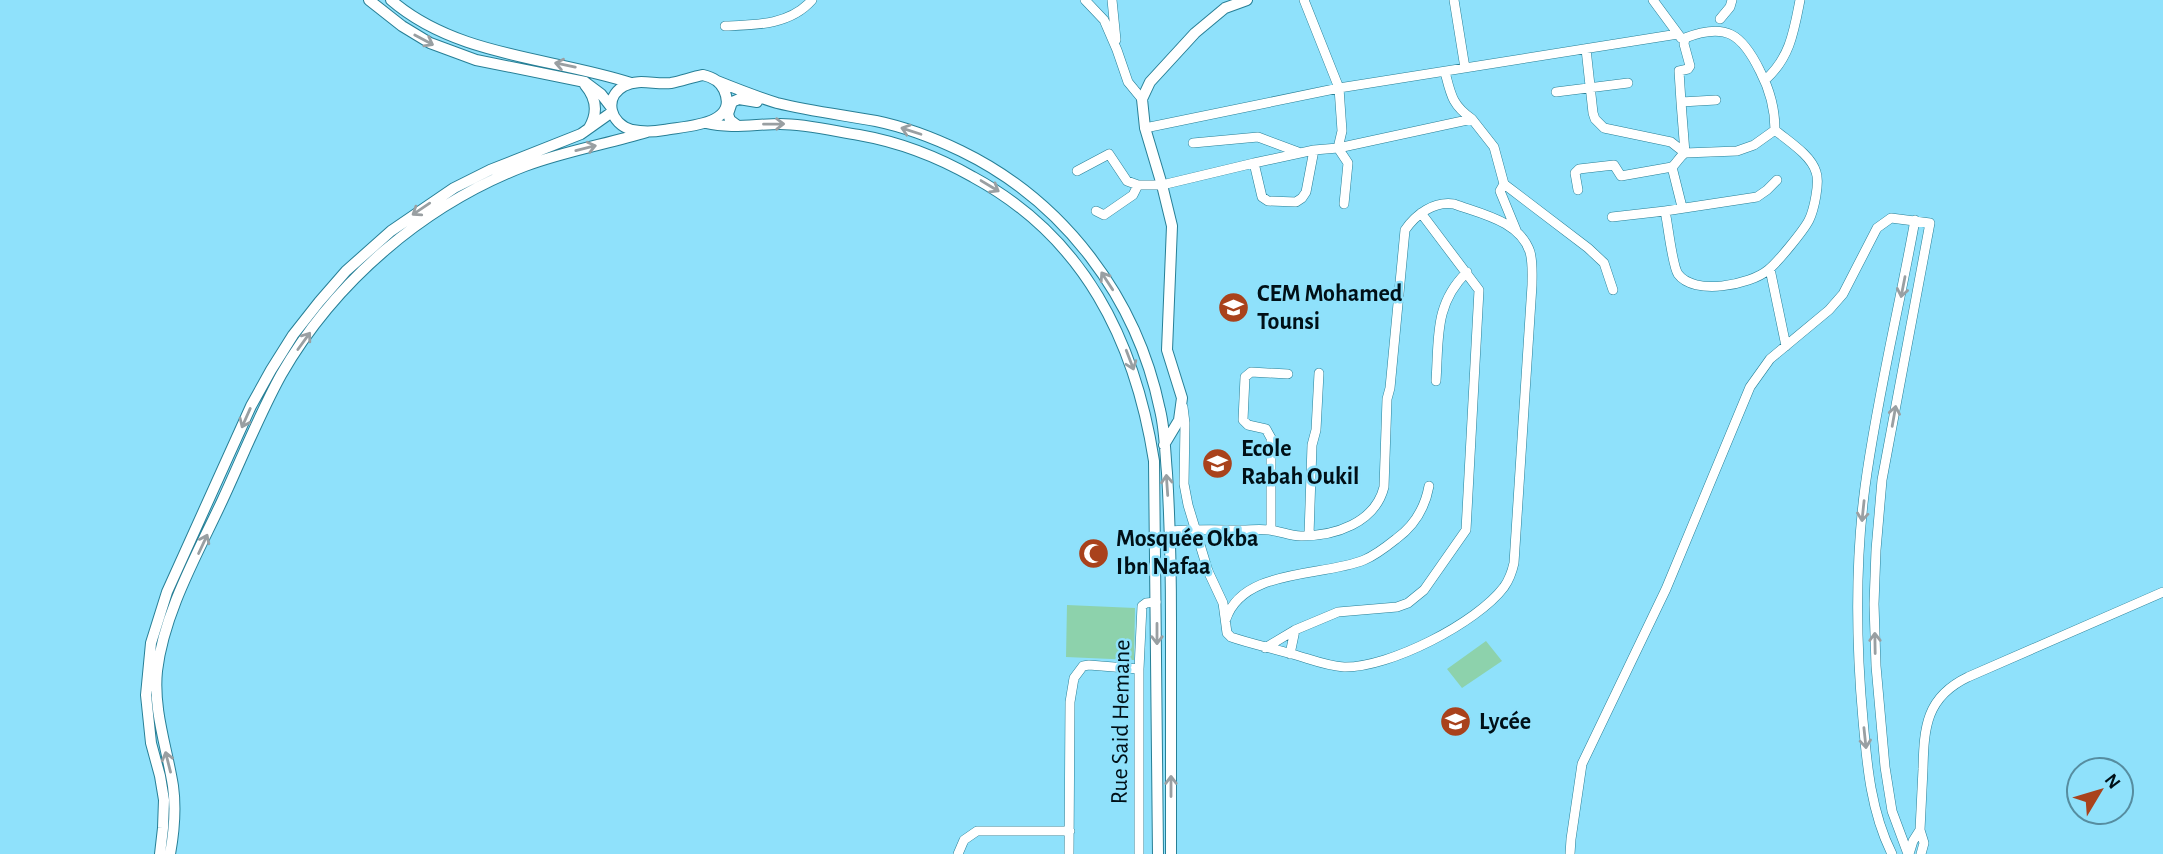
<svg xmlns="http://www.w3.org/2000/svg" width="2163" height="854" font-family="'Alegreya Sans',sans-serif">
  <rect width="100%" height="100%" fill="#8fe1fb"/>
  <path fill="#8dd2ac" d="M1067 605 1135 608 1134 660 1066 657Z
    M1486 641 1502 661 1462 688 1447 669Z"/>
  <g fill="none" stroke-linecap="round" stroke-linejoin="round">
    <defs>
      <path id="minor" d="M1085 0 1104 20 1117 50 1128 82 1142 99
        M1112 0 1116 40
        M1304 0 1339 88 1342 131 1338 148 1348 163 1344 204
        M1454 0 1465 68
        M1653 0 1681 38
        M1720 19 1730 7 1732 0
        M725 26C756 25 790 25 812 0
        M1586 49 1593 113 1595 119 1604 128 1671 142 1685 153 1737 151 1754 145 1775 130
        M1445 72C1451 95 1452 105 1472 119
        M1765 80C1790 58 1794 31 1800 0
        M1556 92 1628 83
        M1681 102 1679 71 1688 69 1690 66 1684 44 1685 38C1726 22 1742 34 1760 71 1770 90 1775 109 1775 130 1788 141 1811 155 1816 172 1820 182 1814 210 1809 220 1804 230 1778 262 1768 270 1750 285 1694 296 1678 274 1672 265 1668 224 1665 211L1757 197 1767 190 1777 180
        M1145 128 1339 88 1678 34
        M1193 143 1258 137 1298 152
        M1254 163 1314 150
        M1077 171 1109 154 1127 181 1138 185
        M1504 184 1500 191 1516 230
        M1578 190 1575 173 1579 169 1614 165 1621 176 1672 167
        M1682 207 1672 167C1677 163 1679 157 1685 153L1681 102 1716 100
        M1096 211 1104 215 1133 195 1138 185H1162L1254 163 1262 197 1268 201 1296 202 1302 198 1306 192 1314 150 1338 148 1472 119 1494 147 1504 184 1588 248 1604 263 1613 290
        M1612 217 1665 211
        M1770 269 1786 346
        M1436 381C1439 338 1434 304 1467 272
        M1271 530V438L1266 429 1248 425 1243 420 1245 377 1251 372 1288 374
        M1170 531C1194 529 1218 530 1242 530 1251 530 1260 529 1269 530 1280 531 1290 536 1301 536 1335 536 1375 523 1384 487L1387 399 1390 388 1405 230C1416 214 1434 201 1454 204 1481 214 1520 221 1530 252 1533 263 1532 274 1532 285L1514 563C1512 572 1509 580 1504 587 1477 623 1389 668 1344 667 1326 666 1310 659 1292 654 1272 648 1251 644 1231 637L1227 633 1223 603 1208 571 1188 505 1184 484 1185 423 1183 407
        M1309 535 1312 445 1316 430 1319 373
        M1226 619C1243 568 1323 577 1364 560 1376 555 1386 547 1396 539 1414 526 1425 508 1429 486
        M1295 630 1338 612 1397 607 1408 603 1424 590 1466 530 1479 290 1421 213
        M1265 648 1295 630 1290 654
        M958 854 964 840 977 831H1070
        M1069 854 1070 702 1074 678 1083 666 1089 665 1139 669
        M1139 854V669L1142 606 1146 603 1156 602
        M1570 854 1571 839 1582 764 1666 589 1750 387 1770 359 1829 310 1843 294 1877 228 1891 218 1930 223 1882 480 1876 550 1874 604 1876 666 1885 767 1892 811 1908 854
        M1892 854C1871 812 1867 766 1863 720 1856 643 1855 564 1865 487 1877 397 1899 309 1915 220
        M1909 854 1913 841 1920 830
        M1921 854 1924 843 1920 830C1921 810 1922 789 1923 769 1924 727 1926 697 1968 677L2163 592"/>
      <path id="major" d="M369 0 402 26 430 43 476 60 585 82 601 94 611 107
        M391 0C457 57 551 57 631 83
        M703 75C712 77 720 81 724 90 740 126 684 126 664 130 653 132 642 132 632 130 610 124 603 98 624 86 639 78 655 85 671 83 682 81 692 77 703 75Z
        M717 81C737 89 757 97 777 103 809 111 843 115 876 121 905 127 934 138 961 151 1064 201 1137 298 1160 410 1165 430 1165 452 1167 473 1170 522 1171 572 1171 621 1171 699 1171 776 1171 854
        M585 85C597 99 598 113 589 128
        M706 123C731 129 755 124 780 124 806 124 834 131 859 135 899 142 938 157 973 177 1084 237 1135 340 1154 461L1158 854
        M738 126 730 120 728 114 732 102 739 99 757 102
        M1164 445 1179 420 1182 398 1167 350 1172 226 1162 185 1145 128 1142 99 1150 82 1195 33 1225 8 1247 0
        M160 854 163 828 164 800 160 776 151 743 146 695 151 643 167 592 251 406 271 370 293 335 319 302 346 271 391 231 454 188 490 170 581 134 612 112
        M170 854C174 832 176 808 173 786 167 748 153 710 157 671 164 612 198 553 223 499 242 458 259 415 281 375 335 281 424 205 525 166 565 151 607 144 647 132"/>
    </defs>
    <use href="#minor" stroke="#277f96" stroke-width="10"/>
    <use href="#major" stroke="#277f96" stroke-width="12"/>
    <use href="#minor" stroke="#fff" stroke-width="9"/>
    <use href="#major" stroke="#fff" stroke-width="10"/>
  </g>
  <defs><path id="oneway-shaft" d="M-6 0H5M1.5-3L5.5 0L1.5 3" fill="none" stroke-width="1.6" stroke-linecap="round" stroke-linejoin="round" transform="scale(1.75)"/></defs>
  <g stroke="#999fa2">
    <use href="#oneway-shaft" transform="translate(424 40) rotate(28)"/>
    <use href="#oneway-shaft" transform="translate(565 65) rotate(-168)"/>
    <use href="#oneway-shaft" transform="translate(774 124) rotate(-1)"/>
    <use href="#oneway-shaft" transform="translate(911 131) rotate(-162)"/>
    <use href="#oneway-shaft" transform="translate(586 148) rotate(-14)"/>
    <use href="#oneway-shaft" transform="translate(990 186) rotate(31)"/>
    <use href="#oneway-shaft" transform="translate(421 209) rotate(146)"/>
    <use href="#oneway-shaft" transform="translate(1107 281) rotate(-123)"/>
    <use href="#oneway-shaft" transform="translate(1903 287) rotate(101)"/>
    <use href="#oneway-shaft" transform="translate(304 341) rotate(-54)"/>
    <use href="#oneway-shaft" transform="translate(1130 360) rotate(69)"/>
    <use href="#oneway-shaft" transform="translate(1894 416) rotate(-80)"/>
    <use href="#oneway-shaft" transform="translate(246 418) rotate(114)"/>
    <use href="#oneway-shaft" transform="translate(1167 485) rotate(-94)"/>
    <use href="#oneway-shaft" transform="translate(1863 511) rotate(96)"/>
    <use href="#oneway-shaft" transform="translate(203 544) rotate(-65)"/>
    <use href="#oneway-shaft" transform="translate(1157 634) rotate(90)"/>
    <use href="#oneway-shaft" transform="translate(1875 643) rotate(-91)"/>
    <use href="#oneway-shaft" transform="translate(1865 738) rotate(84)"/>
    <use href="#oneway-shaft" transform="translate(168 762) rotate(-104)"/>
    <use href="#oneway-shaft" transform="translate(1171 786) rotate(-90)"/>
  </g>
  <defs>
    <symbol id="school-disc" viewBox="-11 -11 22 22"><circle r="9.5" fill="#a9421c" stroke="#8fe1fb"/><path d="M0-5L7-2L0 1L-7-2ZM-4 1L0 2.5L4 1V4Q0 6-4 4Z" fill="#fff"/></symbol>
    <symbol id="mosque-disc" viewBox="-11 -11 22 22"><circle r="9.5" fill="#a9421c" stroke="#8fe1fb"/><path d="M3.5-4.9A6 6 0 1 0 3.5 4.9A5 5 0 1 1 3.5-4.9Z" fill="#fff"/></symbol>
  </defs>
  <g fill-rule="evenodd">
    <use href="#school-disc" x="1216" y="290" width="35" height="35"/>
    <use href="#school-disc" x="1200" y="446" width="35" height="35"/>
    <use href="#mosque-disc" x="1076" y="536" width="35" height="35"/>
    <use href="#school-disc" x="1438" y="704" width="35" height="35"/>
  </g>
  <g text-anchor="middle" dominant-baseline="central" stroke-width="5" stroke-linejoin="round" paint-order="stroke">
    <g font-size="24" font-weight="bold" fill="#001017" stroke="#8fe1fb" text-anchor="start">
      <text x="1257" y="294">CEM Mohamed<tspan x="1257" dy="28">Tounsi</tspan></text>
      <text x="1241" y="449">Ecole<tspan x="1241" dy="28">Rabah Oukil</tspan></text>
      <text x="1116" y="539">Mosquée Okba<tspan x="1116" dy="28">Ibn Nafaa</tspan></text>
      <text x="1479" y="722">Lycée</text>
    </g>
    <g font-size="24" fill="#001017" stroke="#8fe1fb">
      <text transform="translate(1121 722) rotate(-89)">Rue Said Hemane</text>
    </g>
  </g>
  <g transform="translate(2100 791) rotate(52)"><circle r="33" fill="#8fe1fb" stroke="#568da0" stroke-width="2"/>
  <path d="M0-5L12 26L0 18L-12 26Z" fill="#a9421c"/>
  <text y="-10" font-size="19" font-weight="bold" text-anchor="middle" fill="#001017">N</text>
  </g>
</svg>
